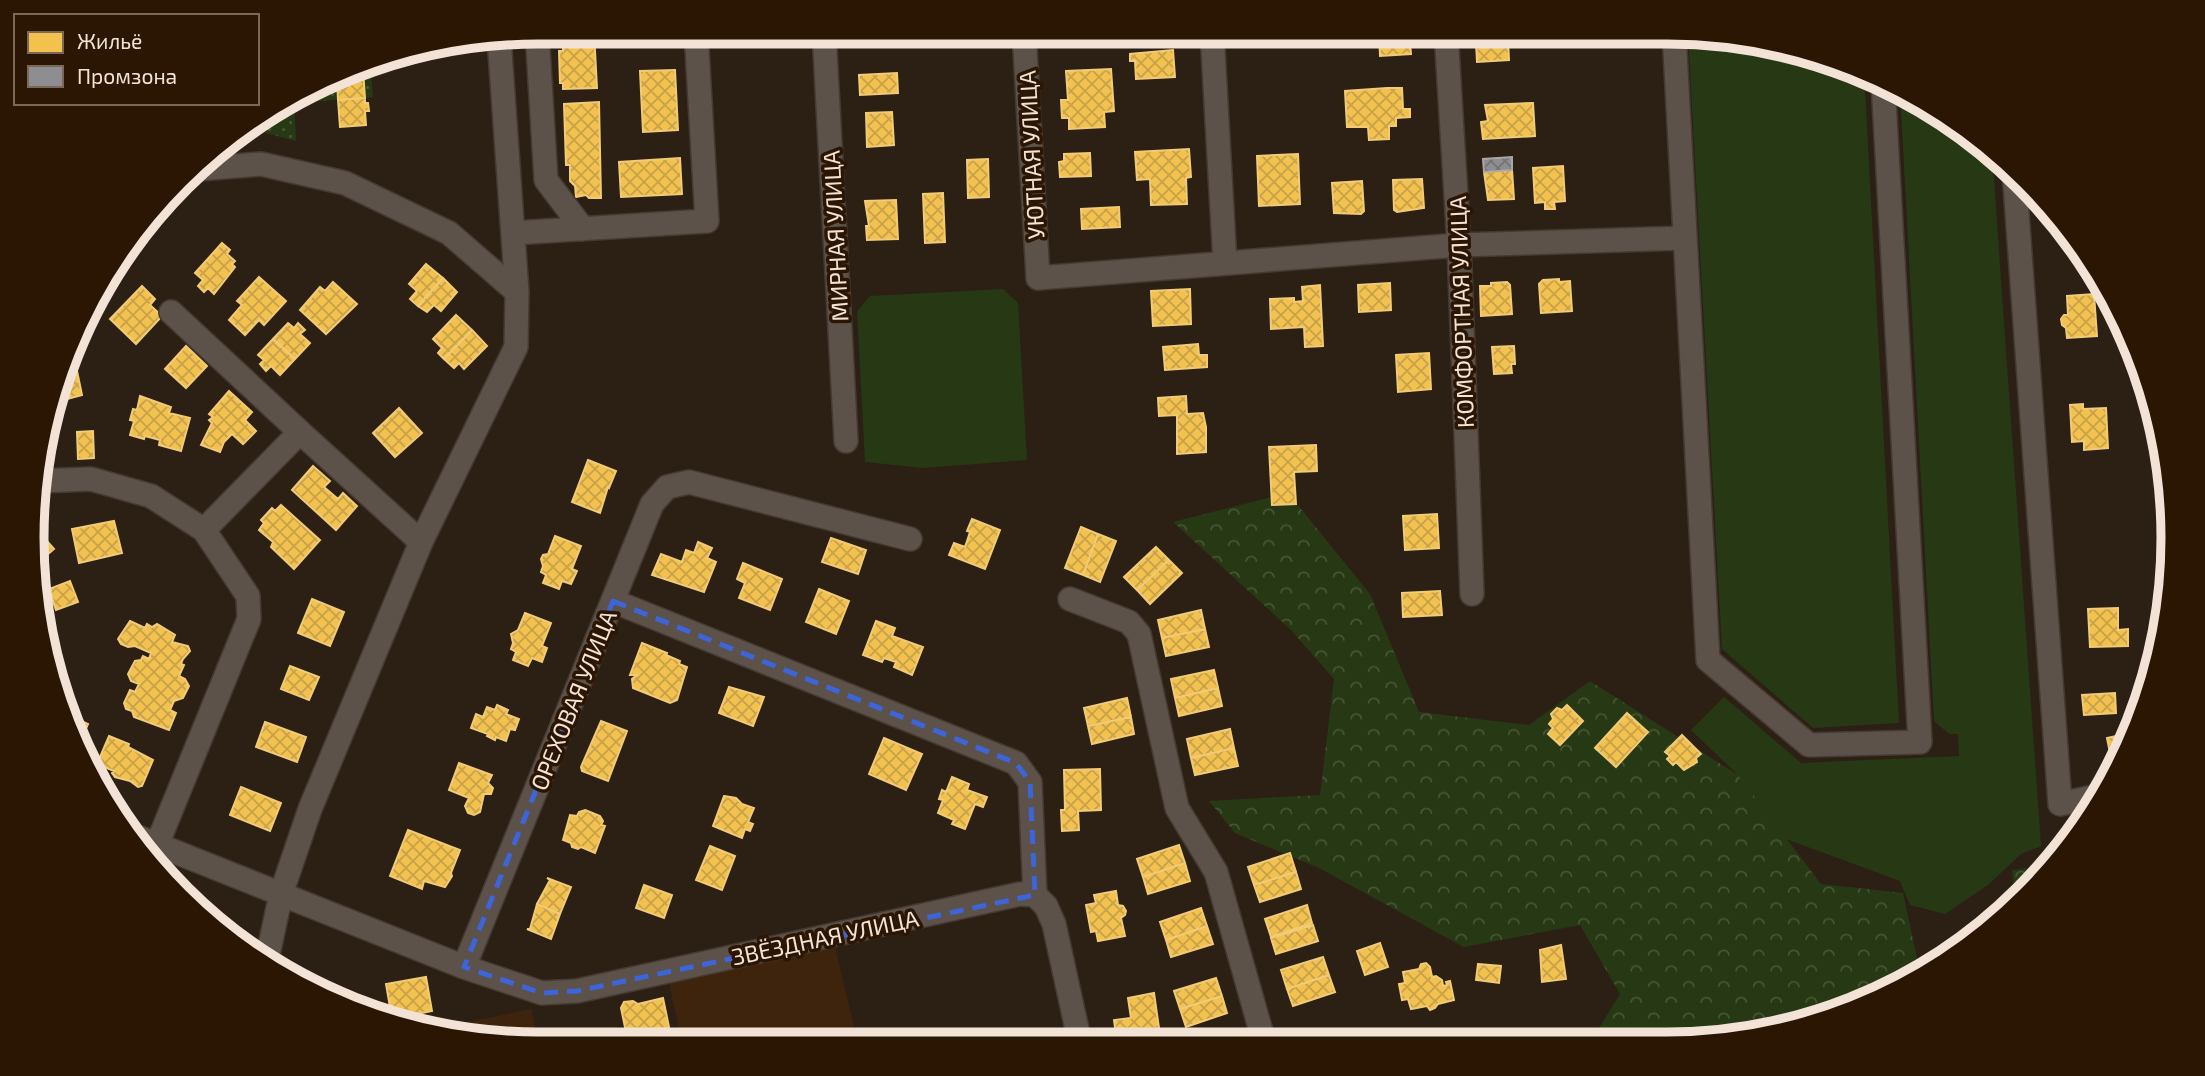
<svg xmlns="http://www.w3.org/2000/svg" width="2205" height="1076" font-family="'Exo 2',sans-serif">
  <defs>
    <pattern id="forest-crowns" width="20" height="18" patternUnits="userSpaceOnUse" patternTransform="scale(1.75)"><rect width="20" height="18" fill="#273814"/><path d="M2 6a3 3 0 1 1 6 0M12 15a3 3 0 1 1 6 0" fill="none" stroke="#475535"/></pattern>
    <pattern id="garden-dots" width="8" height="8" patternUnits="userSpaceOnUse" patternTransform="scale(1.75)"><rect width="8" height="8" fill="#273814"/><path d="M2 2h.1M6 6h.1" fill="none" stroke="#475535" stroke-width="1.8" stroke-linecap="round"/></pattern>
    <pattern id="homes-cross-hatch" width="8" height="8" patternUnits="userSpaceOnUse" patternTransform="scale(1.75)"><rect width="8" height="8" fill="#f2c14e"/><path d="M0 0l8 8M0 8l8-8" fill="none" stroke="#c8a24a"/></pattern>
    <pattern id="industry-cross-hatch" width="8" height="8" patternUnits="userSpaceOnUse" patternTransform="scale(1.75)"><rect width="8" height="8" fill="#8d8d92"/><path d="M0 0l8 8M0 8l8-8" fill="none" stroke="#757375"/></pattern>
  </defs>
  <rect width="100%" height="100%" fill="#2c2015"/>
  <path fill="#3e240c" d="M834 943 858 1043 682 1044 668 977Z
    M531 1009 539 1044 439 1035 426 1031Z"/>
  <path fill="#273814" d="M1688 34 1766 41 1864 72 1899 723 1813 728 1722 649Z
    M1900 91 1949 117 1992 152 2041 846 2021 854 1988 885 1945 914 1910 905 1900 881 1759 829 1737 774 1691 730 1724 697 1801 763 1959 756 1958 734H1949L1934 721Z
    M1003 289 1018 303 1027 460 923 468 865 462 857 311 870 296Z"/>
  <path fill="url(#forest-crowns)" d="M1288 493 1370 594 1419 712 1529 725 1590 681 1738 775 1821 884 1903 893 1920 972 1861 1006 1734 1040 1591 1041 1620 994 1580 925 1464 947 1319 868 1235 833 1209 801 1320 795 1334 679 1291 630 1173 522Z
    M2051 865 2015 900 2012 870Z"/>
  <path fill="url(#garden-dots)" d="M370 61 373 97 294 103 296 141 266 133 233 134Z"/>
  <path fill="url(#homes-cross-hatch)" stroke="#f2cb77" stroke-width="2" d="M558 32H594L597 88 563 89V83H560L559 51H563V46H558Z
    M638 32H673L674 41 638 43Z
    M866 32H909V41L866 43Z
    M1379 32H1409L1411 54 1380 56Z
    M1508 40 1509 60 1477 62 1476 42Z
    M1173 50 1175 77 1136 79 1135 61H1130V54Z
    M1111 69 1114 111 1104 112 1105 127 1069 129V118H1062L1061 100H1068L1066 71Z
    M363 70 365 98 338 100 337 79 352 71Z
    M675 70 678 130 643 132 640 71Z
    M897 73 898 93 860 95 859 75Z
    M1387 88H1402L1403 109H1410V117L1396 118V126H1389V139L1369 140 1368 127H1347L1345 91Z
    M365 98V103H368L369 111H365L366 125 340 127 338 100Z
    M599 102 601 198H589L586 195 576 197 575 186 570 181V165H566L564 104Z
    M1533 103 1535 136 1483 139 1481 122 1488 121 1485 105Z
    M892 112 894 145 867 147 866 113Z
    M1189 149 1191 177 1186 178 1187 204 1151 205 1150 179 1137 180 1135 152Z
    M1090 153 1091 176 1060 177 1059 162 1064 161V154Z
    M1298 154 1300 204 1259 206 1257 156Z
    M680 158 682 194 621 197 619 162Z
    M988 159 989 197 968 198 967 160Z
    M1563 166 1565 201 1554 202 1555 209H1545V202L1535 203 1533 168Z
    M1512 170 1514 199 1488 200 1484 172Z
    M1422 179 1424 208 1397 212 1394 210 1393 180Z
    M1362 181 1364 211 1361 214 1334 213 1332 183Z
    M943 193 945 242 925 243 923 194Z
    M896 200 898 239 867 240 866 226H869L865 201Z
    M1119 207 1120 227 1082 229 1081 209Z
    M222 243 230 250 227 254 235 261 232 264 235 267 214 294 208 288 204 292 198 286 203 280 195 273Z
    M426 264 443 278 418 306 410 299 417 291 409 284Z
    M259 277 286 301 264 325 259 320 245 335 229 320 242 305 237 301Z
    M443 278 457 292 441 311 434 305 427 312 418 306Z
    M1559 279V282L1570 281 1572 311 1541 313 1539 284 1543 280Z
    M333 282 357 304 326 334 300 310 320 287 325 291Z
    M1507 282 1510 285 1512 314 1481 316 1480 286H1491V283Z
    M1390 283 1391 310 1359 312 1358 285Z
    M1320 285 1323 346 1305 347 1304 327 1271 329 1270 299 1294 298V302L1303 301 1302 287Z
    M142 286 155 299 150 305 162 316 136 344 110 319Z
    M1190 289 1191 324 1153 326 1151 291Z
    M2094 294 2097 336 2067 338 2066 328 2062 325 2061 319 2064 315H2068L2067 296Z
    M456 315 472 330 444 359 438 353 442 348 433 339Z
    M288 323 294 328 298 323 305 330 300 334 310 343 295 359 273 339Z
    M472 330 487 346 464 369 459 363 454 368 444 359Z
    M273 339 295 359 280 375 271 366 266 371 260 364 264 360 258 355Z
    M1198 344 1199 355H1207V367L1165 370 1163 347Z
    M186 346 207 366 186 388 165 369Z
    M1514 346 1515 364H1511L1512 373 1494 374 1492 347Z
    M1429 353 1431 389 1398 392 1396 355Z
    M65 360 67 368 76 366 82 395 52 403Z
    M229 391 252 412 245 420 256 431 243 444 232 434 224 442 220 452 201 445 212 423 209 420 213 417 209 414Z
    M140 396 171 407 169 413 190 418 181 451 159 445 160 440 145 436 144 439 130 435 134 421 130 420 133 409 137 410Z
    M1186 396 1187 414 1203 413 1206 427V452L1177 454V415L1159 416 1158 398Z
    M2083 404V409L2106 408 2108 448 2084 450V441L2072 442 2070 405Z
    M399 408 422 433 395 457 373 433Z
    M93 431 94 458 78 459 77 432Z
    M1316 445 1317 471 1294 472 1296 504 1272 505 1269 447Z
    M588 460 616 471 609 488 608 487 600 513 572 502Z
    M313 466 330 481 324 487 338 499 343 493 357 506 336 530 292 490Z
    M281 505 320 540 294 569 271 547 273 542 259 530 264 523 261 520 272 508 275 511Z
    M1437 514 1439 548 1405 550 1403 516Z
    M2170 518 2173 538 2172 551 2164 552 2163 535 2171 534Z
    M972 519 1000 530 985 569 949 555 954 543 965 547 970 532 967 531Z
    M114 521 122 553 79 563 72 529Z
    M1081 527 1098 534 1083 575 1065 568Z
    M38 531 54 549 40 561 37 559Z
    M1098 534 1116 541 1100 582 1083 575Z
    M555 536 581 546 572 569 577 571 571 584 562 581 559 589 543 583 546 575 541 572 543 566 541 559 543 555 548 554Z
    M831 538 866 550 858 574 822 562Z
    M698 542 712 548 707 558 716 562 704 592 652 575 661 554 682 562 686 550 694 553Z
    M1156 547 1169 560 1137 590 1124 577Z
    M1169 560 1182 573 1150 604 1137 590Z
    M743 563 782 579 770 610 739 598 745 583 737 579Z
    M70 581 78 602 56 610 49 589Z
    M819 589 849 601 836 634 806 622Z
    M1440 591 1442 615 1403 617 1402 593Z
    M312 599 344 612 330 646 298 633Z
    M2118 608V630L2128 629V646L2090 647 2088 609Z
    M1201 610 1205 629 1162 638 1158 620Z
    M525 613 551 623 542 646 547 648 542 662 532 658 528 666 513 660 516 652 511 649 513 643 511 634 518 630Z
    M130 621 145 628 147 624 152 627 157 624 175 635 172 642 188 646 190 651 183 659 181 664 184 665 179 676 185 679 189 686 183 698 174 701 170 710 176 713 169 730 134 717 132 711 126 709 124 703 130 690 135 692 139 684 131 681 128 674 135 661 141 660 143 656 149 659 151 653 135 646 128 647 121 644 118 639Z
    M876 621 895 628 892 636 923 647 912 675 894 667 896 662 884 658 882 662 863 655Z
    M1205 629 1209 647 1166 656 1162 638Z
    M642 643 667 653 666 655 680 661 679 664 687 667 677 700 670 703 633 688 632 679 637 675H630Z
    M290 666 319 677 309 700 281 689Z
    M1214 670 1218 688 1175 698 1171 679Z
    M729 687 764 697 753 726 719 713Z
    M1218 688 1222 706 1179 716 1175 698Z
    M2115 693 2116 713 2084 715 2082 695Z
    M1127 698 1131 717 1088 726 1084 708Z
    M497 705 508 710 506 714 519 719 515 730 510 729 506 741 496 737 495 740 487 736 488 734 471 728 476 714 483 717 487 707 495 710Z
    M1567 705 1583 721 1560 745 1548 734 1553 728 1549 724 1553 719 1551 714 1557 708 1562 710Z
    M1627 713 1648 732 1616 767 1595 748Z
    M70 716 88 724 79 745Z
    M1131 717 1134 734 1092 744 1088 726Z
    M601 721 627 731 608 781 582 771 581 767Z
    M265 722 306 737 297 762 256 747Z
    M1230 729 1234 748 1191 758 1187 739Z
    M2135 732 2121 756 2111 758 2107 738Z
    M1682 735 1701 754 1696 758 1697 762 1684 770 1676 762 1673 765 1667 759 1670 756 1665 752Z
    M109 736 129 744 128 747 153 760 142 786 138 787 130 781 115 777 112 773 114 771 97 764Z
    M884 738 922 754 906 790 869 774Z
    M1234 748 1238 766 1195 775 1191 758Z
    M459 763 492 775 488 783 493 788 491 794H484L480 812 474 815 468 813 465 806 469 798 449 790Z
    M1100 769 1101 810 1078 811 1079 830 1062 831 1061 810H1065L1064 770Z
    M952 777 969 784 967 790 987 797 983 807 975 804 965 829 952 824 954 820 938 813 943 800 939 799 942 790 946 792Z
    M241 787 281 803 270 831 230 815Z
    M724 796 736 798 742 804 754 808 748 822 753 824 750 831 745 829 742 838 713 826Z
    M585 810 600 816 603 821 601 825 605 826 595 853 581 847 578 849 572 847 571 843 563 840 570 815 577 816 579 812Z
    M408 830 460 850 451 873 452 876 445 887 424 881 422 889 390 876Z
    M1179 845 1185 863 1143 877 1137 859Z
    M710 846 735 856 722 890 696 880Z
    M1290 853 1296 872 1254 885 1248 867Z
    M1185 863 1190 881 1148 894 1143 877Z
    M1296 872 1301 889 1260 902 1254 885Z
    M547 878 571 887 560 914 537 904 550 880Z
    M644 885 672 895 664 918 636 908Z
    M1116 891 1118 905 1123 906 1126 911 1125 915 1121 918 1125 936 1098 941 1096 931 1091 932 1086 905 1096 903 1094 895Z
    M537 904 560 914 551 939 527 929H530Z
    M1307 905 1312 923 1271 937 1265 919Z
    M1201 908 1207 926 1166 940 1160 922Z
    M1313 925 1318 941 1276 954 1271 938Z
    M1207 926 1213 944 1171 957 1166 940Z
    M1380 943 1388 967 1365 975 1357 951Z
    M1561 945 1566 979 1542 982 1540 950Z
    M1323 957 1329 975 1287 989 1281 970Z
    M1426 963 1430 967 1432 977 1436 976 1442 980 1443 986 1447 985 1446 982 1450 981 1454 1000 1438 1004 1435 1008 1430 1010 1427 1006 1411 1009 1408 999 1402 1000 1399 984 1405 983 1403 972 1419 969 1421 964Z
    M1478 964 1501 966 1499 983 1476 980Z
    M1329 975 1335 992 1293 1006 1287 989Z
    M426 977 432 1011 392 1019 386 984Z
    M1216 978 1222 996 1180 1009 1174 991Z
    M1154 993 1161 1042H1117L1114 1020 1131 1018 1128 998Z
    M1222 996 1227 1013 1186 1027 1180 1009Z
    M663 998 669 1027 627 1037 621 1008 624 1002 633 1001 638 1004Z"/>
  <path fill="url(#industry-cross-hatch)" stroke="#aca7a7" stroke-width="2" d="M1512 157V170L1484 172 1483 159Z"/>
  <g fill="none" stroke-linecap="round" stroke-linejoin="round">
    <defs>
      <path id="minor" d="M537 32 546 180 583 229
        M824 32 846 441
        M1024 32 1038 278 1459 245 1684 238
        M1212 32 1225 263
        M1446 32 1459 245 1472 594
        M1674 32 1708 660 1809 745 1920 742 1883 82
        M199 169 261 164 345 183 449 233 517 292
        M2014 171 2060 804 2098 796
        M513 233 707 221 696 32
        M171 312 300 432
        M40 481 91 479 151 496 204 530 248 596 249 619 152 857
        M204 530 300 432 421 542
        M1070 599 1129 622 1139 634 1177 808 1216 872 1264 1042
        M613 601 1016 763 1030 782 1035 895
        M138 837 464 967 652 504 667 487 689 482 910 539
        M266 964 281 894 310 809 421 542 516 347 517 292 499 38
        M464 967 542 993 577 991 1020 894 1035 895 1046 906 1054 924 1080 1043"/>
    </defs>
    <use href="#minor" stroke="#443a32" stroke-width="26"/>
    <use href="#minor" stroke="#5c524a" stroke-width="23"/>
  </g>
  <path fill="none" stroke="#3d64d8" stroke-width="5" stroke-dasharray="14 9" stroke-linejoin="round" d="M613 601 1016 763 1030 782 1035 895 577 991 542 993 464 967Z"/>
  <g text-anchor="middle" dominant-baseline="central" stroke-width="7" stroke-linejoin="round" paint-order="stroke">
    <g font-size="23" fill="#f3e3d7" stroke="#2b1603">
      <text transform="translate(1031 155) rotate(-93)">УЮТНАЯ УЛИЦА</text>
      <text transform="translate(835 236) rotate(-93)">МИРНАЯ УЛИЦА</text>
      <text transform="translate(1461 312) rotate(-92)">КОМФОРТНАЯ УЛИЦА</text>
      <text transform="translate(573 700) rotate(-68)">ОРЕХОВАЯ УЛИЦА</text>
      <text transform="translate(825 937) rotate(-12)">ЗВЁЗДНАЯ УЛИЦА</text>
    </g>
  </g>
  <path d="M0 0H2205V1076H0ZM538 44H1667A494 494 0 0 1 2161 538V538A494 494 0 0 1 1667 1032H538A494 494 0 0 1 44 538V538A494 494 0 0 1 538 44Z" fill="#2b1603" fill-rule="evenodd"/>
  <path fill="none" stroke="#f3e3d7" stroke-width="9" d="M538 44H1667A494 494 0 0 1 2161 538V538A494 494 0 0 1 1667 1032H538A494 494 0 0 1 44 538V538A494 494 0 0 1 538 44Z"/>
  <rect x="14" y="14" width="245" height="91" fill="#2b1603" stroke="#7b6858" stroke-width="2"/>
  <rect x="28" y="32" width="35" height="21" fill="#f2c14e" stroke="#7b6858" stroke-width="2"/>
  <text x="77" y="49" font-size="21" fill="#f3e3d7">Жильё</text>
  <rect x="28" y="66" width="35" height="21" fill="#8d8d92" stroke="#7b6858" stroke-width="2"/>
  <text x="77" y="84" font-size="21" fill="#f3e3d7">Промзона</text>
</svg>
